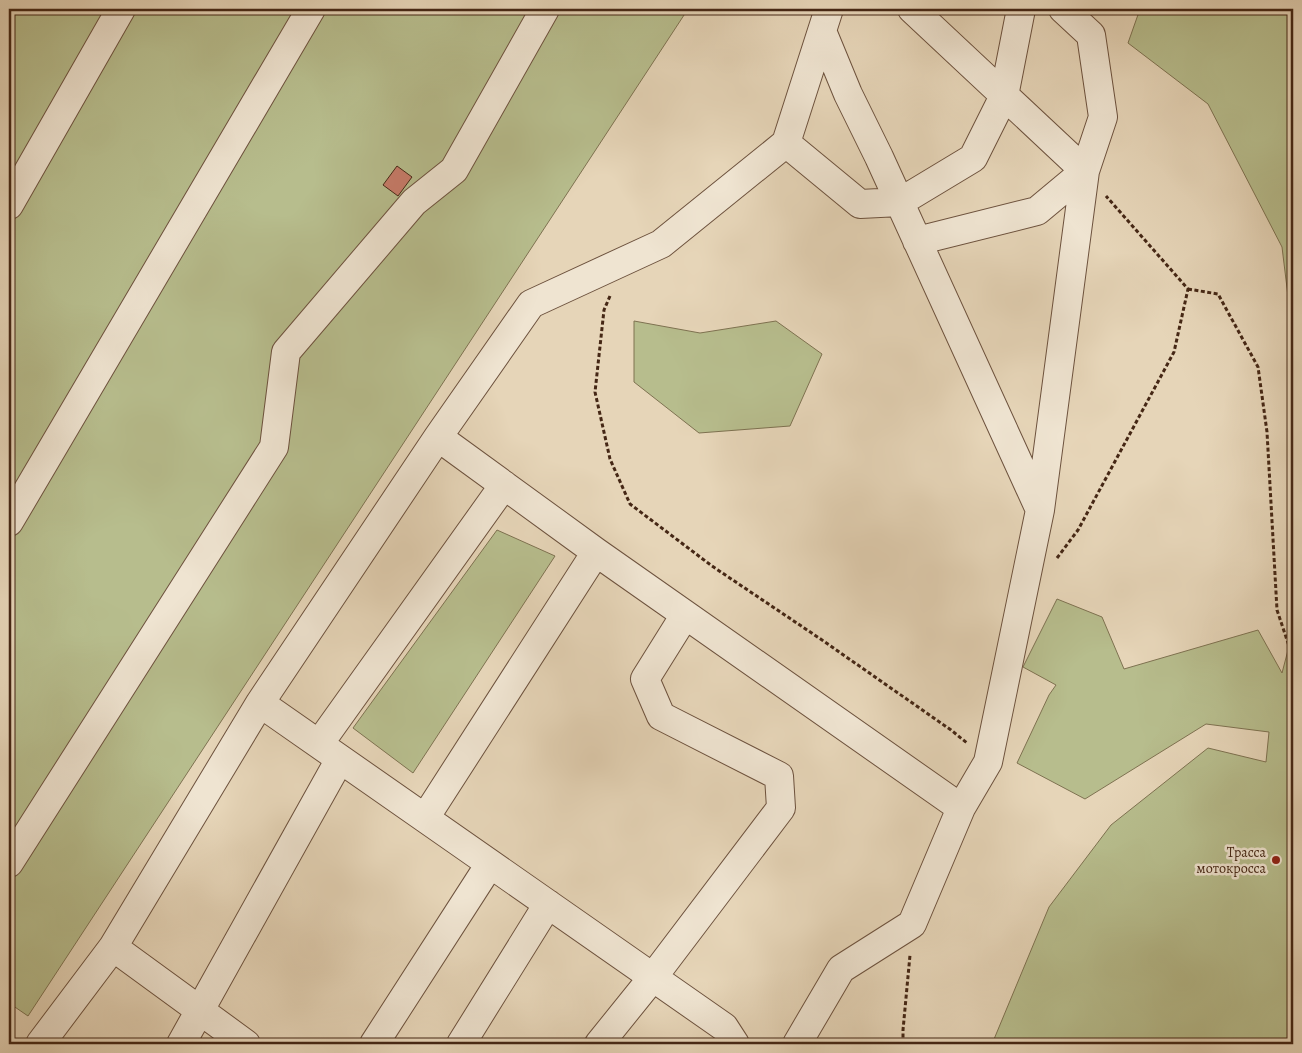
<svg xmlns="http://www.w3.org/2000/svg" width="1302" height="1053" font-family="Alegreya,serif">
  <rect width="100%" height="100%" fill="#e6d5b8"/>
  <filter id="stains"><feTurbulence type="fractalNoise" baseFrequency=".004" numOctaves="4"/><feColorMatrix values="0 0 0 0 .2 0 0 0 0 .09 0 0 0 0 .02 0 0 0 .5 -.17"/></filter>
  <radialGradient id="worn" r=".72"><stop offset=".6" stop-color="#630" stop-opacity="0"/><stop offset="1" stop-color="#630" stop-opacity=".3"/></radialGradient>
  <path fill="#b7bd8d" stroke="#7e7251" d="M9 9H688L28 1016 9 1003Z
    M1140 9H1293V337L1282 247 1208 104 1128 43Z
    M634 321 700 333 776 321 822 354 790 426 699 433 634 382Z
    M497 530 555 556 413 773 353 728Z
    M1057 599 1102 617 1124 669 1258 630 1282 673 1293 631V1044H992L1049 907 1111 825 1208 748 1266 762 1269 732 1206 724 1085 799 1017 763 1049 695 1056 685 1023 667Z"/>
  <path fill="#c77b69" stroke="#452715" d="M397 166 412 177 398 196 383 185Z"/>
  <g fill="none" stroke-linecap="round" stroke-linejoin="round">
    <defs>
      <path id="minor" d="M822 31 848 94 879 157 1040 510
        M786 143 860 204 900 202 973 158 1004 96 1021 9
        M9 205 121 9
        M917 241 1037 211 1085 171 1103 117 1091 35 1063 9
        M438 437 596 552 961 808
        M9 522 311 9
        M260 703 724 1027 735 1044
        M319 744 504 485
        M425 818 596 552
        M9 863 274 447 286 352 414 202 454 170 545 9
        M113 947 246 1044
        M40 1044 113 947 260 703 438 437 531 304 661 244 786 143 829 9
        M181 1044 340 759
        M374 1044 490 864
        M461 1044 548 904
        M599 1044 653 977 781 808 779 776 661 716 645 679 685 615
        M797 1044 841 969 912 924 961 808 988 762 1040 510 1085 171 912 9"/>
    </defs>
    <use href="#minor" stroke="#6d523e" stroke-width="30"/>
    <path stroke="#452715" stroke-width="3" stroke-dasharray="4 2.5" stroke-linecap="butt" d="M1188 289 1218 294 1258 367 1267 432 1277 610 1293 658
      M610 296 604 310 595 392 610 459 630 504 712 566 822 640 951 730 967 743
      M1057 558 1078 530 1174 352 1188 289 1106 196
      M903 1044V1030L910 955"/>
    <use href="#minor" stroke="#efe4d1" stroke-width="28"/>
  </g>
  <circle fill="#8f2418" stroke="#efe4d1" stroke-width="2" cx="1276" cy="860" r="5"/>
  <g text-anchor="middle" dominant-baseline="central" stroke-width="5" stroke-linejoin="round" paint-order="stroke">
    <g font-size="14" fill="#452715" stroke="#efe4d1" text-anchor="end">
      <text x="1266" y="852">Трасса<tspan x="1266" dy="16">мотокросса</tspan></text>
    </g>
  </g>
  <rect width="1302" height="1053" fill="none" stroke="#e6d5b8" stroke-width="30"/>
  <rect x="10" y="10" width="1282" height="1033" fill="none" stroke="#452715" stroke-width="2.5"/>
  <rect x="15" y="15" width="1272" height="1023" fill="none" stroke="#452715"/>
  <rect width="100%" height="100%" filter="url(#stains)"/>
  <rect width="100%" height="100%" fill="url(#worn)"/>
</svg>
